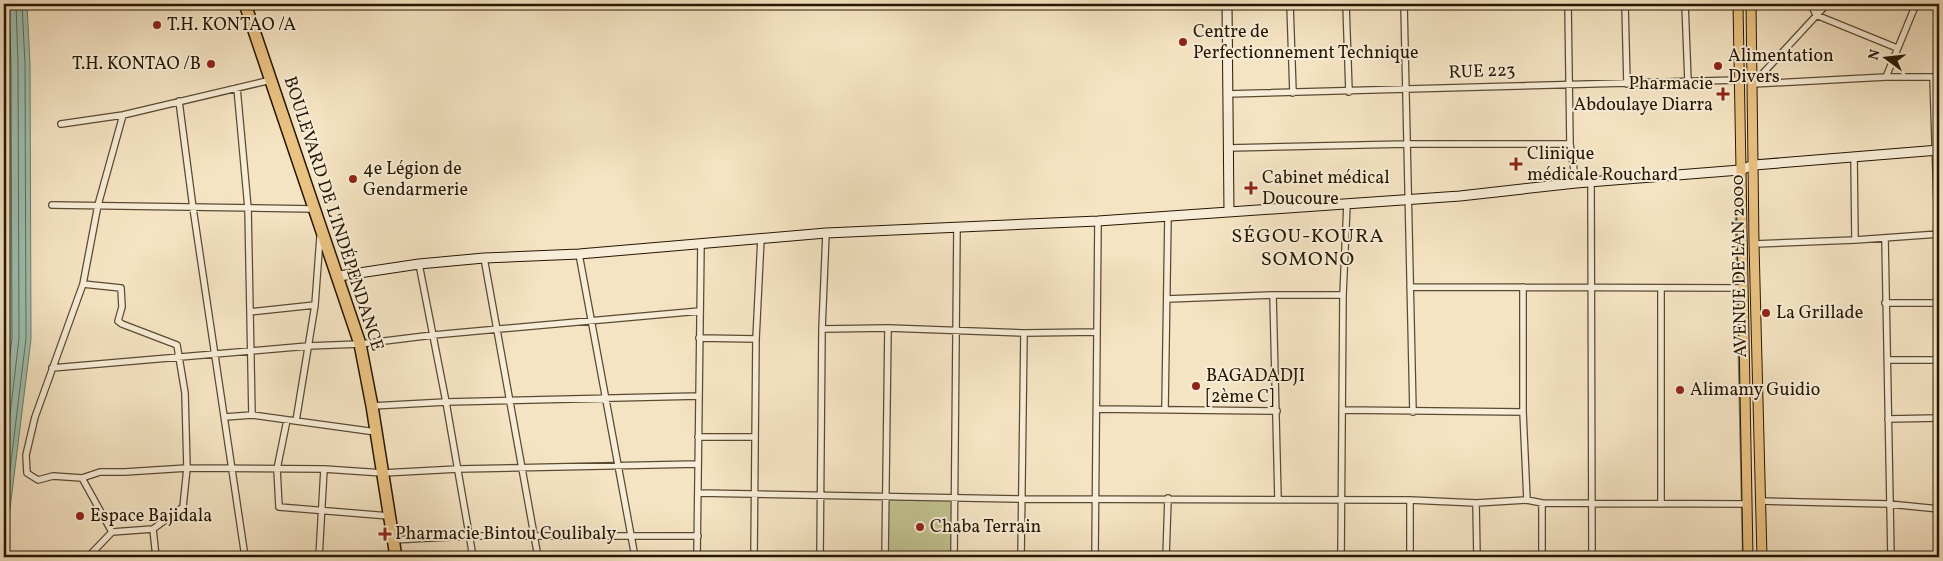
<svg xmlns="http://www.w3.org/2000/svg" width="1943" height="561" font-family="Vollkorn,serif">
  <rect width="100%" height="100%" fill="#f5e4c3"/>
  <filter id="stains"><feTurbulence type="fractalNoise" baseFrequency=".004" numOctaves="4"/><feColorMatrix values="0 0 0 0 .2 0 0 0 0 .09 0 0 0 0 .02 0 0 0 .5 -.17"/></filter>
  <radialGradient id="worn" r=".72"><stop offset=".6" stop-color="#630" stop-opacity="0"/><stop offset="1" stop-color="#630" stop-opacity=".3"/></radialGradient>
  <path fill="#c1c290" stroke="#746c49" d="M886 497H954V557H886Z"/>
  <path fill="#9dbfb0" stroke="#6d7c6a" d="M4 4H27L30 64 31 339 4 557Z"/>
  <g fill="none" stroke-linecap="round" stroke-linejoin="round">
    <path stroke="#626b59" stroke-width="1" d="M4 405 12 338 11 65 9 4
      M4 467 19 338 18 64 16 4
      M4 520 26 338 25 64 22 4"/>
    <path stroke="#6d7c6a" stroke-width="2" d="M1735 185 1743 557"/>
    <defs>
      <path id="street" d="M1290 4 1293 93
        M1346 4 1349 92
        M1404 4 1413 412
        M1568 4 1570 144 1576 183
        M1625 4 1627 84
        M1685 4 1688 81
        M1811 4 1816 15 1897 48
        M1916 4 1886 77H1939
        M1933 77 1938 234
        M1753 84 1886 77
        M1753 84 1827 4
        M237 88 248 208 252 415
        M1227 94 1738 80
        M179 101 193 208 245 557
        M123 115 98 205 83 284 35 417 26 455 27 473 38 480 53 476 82 478 100 472H125L187 468 324 469 383 473 458 469 698 464
        M61 124 123 115 271 80
        M1228 148 1407 144H1570
        M1854 157 1855 240
        M1591 182 1592 557
        M52 205 315 209
        M1885 239 1891 557
        M1754 244 1855 240 1939 234
        M579 254 635 557
        M484 258 538 557
        M419 264 446 402 473 557
        M83 284 121 288 122 307 118 321 122 324 177 345 185 393 187 468 183 507 153 529 112 532 88 557
        M1410 287 1742 288
        M1523 287V412L1527 500
        M1273 295 1278 499
        M1167 299 1273 295H1343
        M1885 303H1939
        M250 312 315 305
        M822 329 888 328 1024 333 1097 332
        M699 338 756 339
        M1888 360H1939
        M52 368 308 346 360 344 433 335 700 311
        M372 406 446 402 699 396
        M1097 409 1277 411
        M1165 409 1168 216
        M1342 410 1523 412
        M225 417 252 415 376 432
        M1888 419 1939 418
        M287 420 277 469 279 507 389 516
        M296 421 315 305 320 237
        M698 437H755
        M82 478 112 532
        M698 493 1022 499 1410 500 1476 503 1527 500 1542 503 1747 504
        M1761 501 1889 504 1939 509
        M1476 503 1477 557
        M1542 503V557
        M1661 504V288
        M153 529 156 557
        M393 540 469 536H698
        M319 557 324 469
        M697 557 701 243
        M754 557 756 339 761 238
        M820 557 822 329 826 233
        M885 557 888 328
        M954 557 957 227
        M1021 557 1024 333
        M1095 557 1098 221
        M1166 557 1168 498
        M1341 557 1343 295 1347 204
        M1410 557V500"/>
      <path id="secondary" d="M1227 4 1229 212
        M339 276 419 264 484 258 579 254 826 233 1098 221 1460 196 1576 183 1740 170 1754 165 1939 150"/>
      <path id="primary" d="M1738 4 1748 557
        M1751 4 1754 244 1762 557"/>
      <path id="highway" d="M245 4 360 344 372 406 396 557"/>
    </defs>
    <use href="#street" stroke="#5a4a32" stroke-width="8"/>
    <use href="#secondary" stroke="#261702" stroke-width="11"/>
    <use href="#primary" stroke="#261702" stroke-width="11"/>
    <use href="#highway" stroke="#261702" stroke-width="14"/>
    <use href="#street" stroke="#f8edd8" stroke-width="5.5"/>
    <use href="#secondary" stroke="#f8edd8" stroke-width="9"/>
    <use href="#primary" stroke="#eac282" stroke-width="9"/>
    <use href="#highway" stroke="#eac282" stroke-width="11"/>
  </g>
  <g fill="#8f2418" stroke="#f8edd8" stroke-width="2">
    <circle cx="157" cy="25" r="5"/>
    <circle cx="1183" cy="42" r="5"/>
    <circle cx="211" cy="64" r="5"/>
    <circle cx="1718" cy="66" r="5"/>
    <path d="M1720.5 86.5h5v5h5v5h-5v5h-5v-5h-5v-5h5z"/>
    <path d="M1513.5 156.5h5v5h5v5h-5v5h-5v-5h-5v-5h5z"/>
    <circle cx="353" cy="179" r="5"/>
    <path d="M1248.5 180.5h5v5h5v5h-5v5h-5v-5h-5v-5h5z"/>
    <circle cx="1766" cy="313" r="5"/>
    <circle cx="1196" cy="386" r="5"/>
    <circle cx="1680" cy="390" r="5"/>
    <circle cx="80" cy="516" r="5"/>
    <circle cx="920" cy="527" r="5"/>
    <path d="M382.5 526.5h5v5h5v5h-5v5h-5v-5h-5v-5h5z"/>
  </g>
  <g text-anchor="middle" dominant-baseline="central" stroke-width="4" stroke-linejoin="round" paint-order="stroke">
    <g font-size="18" fill="#261702" stroke="#f8edd8" text-anchor="start">
      <text x="167" y="25">T.H. KONTAO /A</text>
      <text x="1193" y="32">Centre de<tspan x="1193" dy="21">Perfectionnement Technique</tspan></text>
      <text x="1728" y="56">Alimentation<tspan x="1728" dy="21">Divers</tspan></text>
      <text x="201" y="64" text-anchor="end">T.H. KONTAO /B</text>
      <text x="1713" y="84" text-anchor="end">Pharmacie<tspan x="1713" dy="21">Abdoulaye Diarra</tspan></text>
      <text x="1527" y="154">Clinique<tspan x="1527" dy="21">médicale Rouchard</tspan></text>
      <text x="363" y="169">4e Légion de<tspan x="363" dy="21">Gendarmerie</tspan></text>
      <text x="1262" y="178">Cabinet médical<tspan x="1262" dy="21">Doucoure</tspan></text>
      <text x="1776" y="313">La Grillade</text>
      <text x="1206" y="376">BAGADADJI<tspan x="1206" dy="21">[2ème C]</tspan></text>
      <text x="1690" y="390">Alimamy Guidio</text>
      <text x="90" y="516">Espace Bajidala</text>
      <text x="930" y="527">Chaba Terrain</text>
      <text x="395" y="534">Pharmacie Bintou Coulibaly</text>
    </g>
    <g font-size="18" fill="#261702" stroke="#f8edd8">
      <text transform="translate(1482 72) rotate(-2)">RUE 223</text>
      <text transform="translate(333 214) rotate(72)">BOULEVARD DE L'INDÉPENDANCE</text>
      <text transform="translate(1740 266) rotate(-91)">AVENUE DE L'AN 2000</text>
    </g>
    <g font-size="20" letter-spacing="1" fill="#261702" stroke="#f8edd8">
      <text x="1308" y="237">SÉGOU-KOURA<tspan x="1308" dy="23">SOMONO</tspan></text>
    </g>
  </g>
  <rect width="1943" height="561" fill="none" stroke="#f5e4c3" stroke-width="20"/>
  <rect x="5" y="5" width="1933" height="551" fill="none" stroke="#261702" stroke-width="2.5"/>
  <rect x="10" y="10" width="1923" height="541" fill="none" stroke="#261702"/>
  <g transform="translate(1886 58) rotate(285)" stroke="#f8edd8" stroke-width="4" paint-order="stroke">
  <path d="M0-4L9 19L0 12L-9 19Z" fill="#261702"/>
  <text y="-8" font-size="14" font-weight="bold" text-anchor="middle" fill="#261702">N</text>
  </g>
  <rect width="100%" height="100%" filter="url(#stains)"/>
  <rect width="100%" height="100%" fill="url(#worn)"/>
</svg>
